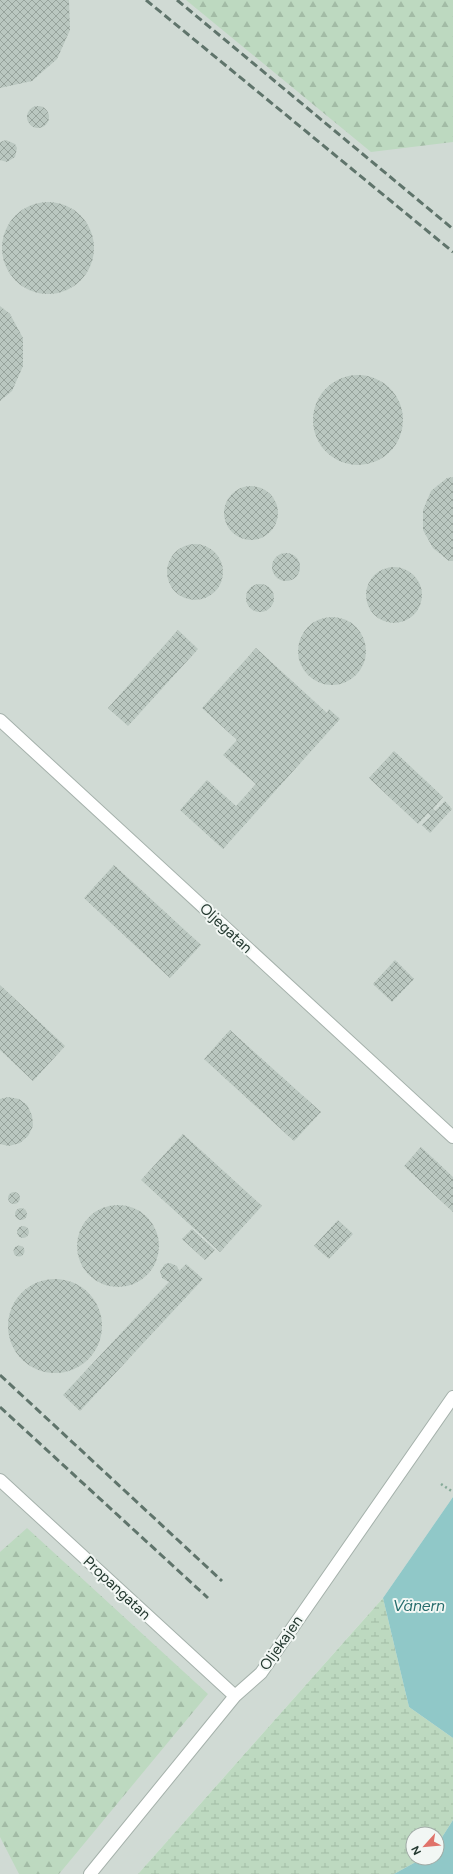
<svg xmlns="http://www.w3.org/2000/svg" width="453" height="1874" font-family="Figtree,sans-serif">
  <defs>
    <pattern id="forest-firs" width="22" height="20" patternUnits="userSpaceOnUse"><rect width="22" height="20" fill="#bdd9c0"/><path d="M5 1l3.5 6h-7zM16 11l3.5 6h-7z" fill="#a2bba5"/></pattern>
    <pattern id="wetland-marsh" width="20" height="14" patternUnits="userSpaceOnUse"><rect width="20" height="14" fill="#bdd9c0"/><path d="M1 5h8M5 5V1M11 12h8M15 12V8" fill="none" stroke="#a2bba5"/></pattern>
    <pattern id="building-cross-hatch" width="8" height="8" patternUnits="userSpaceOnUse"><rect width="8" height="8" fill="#bac7c0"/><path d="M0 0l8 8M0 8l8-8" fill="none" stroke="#97a39c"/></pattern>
  </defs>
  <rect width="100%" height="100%" fill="#e2eae5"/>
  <path fill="#d0dad4" d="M0 0H453V1497L383 1598 138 1874H0Z"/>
  <path fill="url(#forest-firs)" d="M186 0H453V142L371 152Z
    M27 1528 208 1694 59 1874H19L0 1837V1552Z"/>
  <path fill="url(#wetland-marsh)" d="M383 1598 409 1707 453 1738V1820L437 1845V1834H413V1858H423L394 1874H138Z"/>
  <path fill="#90c8c8" d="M453 1497V1738L409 1707 383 1598Z
    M453 1820V1874H394L423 1858H437V1845Z"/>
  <path fill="url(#building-cross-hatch)" d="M0 0H69L70 30 57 59 32 81 0 88Z
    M27 117a11 11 0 1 1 22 0a11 11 0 1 1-22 0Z
    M6 140 15 144 17 148 15 157 7 162 0 160V142Z
    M2 248a46 46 0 1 1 92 0a46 46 0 1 1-92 0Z
    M0 306 10 314 23 338V366L12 391 0 401Z
    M313 420a45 45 0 1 1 90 0a45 45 0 1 1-90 0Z
    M453 477V561H449L433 548 423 530V510L431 491 447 478Z
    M224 513a27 27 0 1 1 54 0a27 27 0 1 1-54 0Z
    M167 572a28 28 0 1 1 56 0a28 28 0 1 1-56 0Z
    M272 567a14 14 0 1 1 28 0a14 14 0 1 1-28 0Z
    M366 595a28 28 0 1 1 56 0a28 28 0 1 1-56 0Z
    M246 598a14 14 0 1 1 28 0a14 14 0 1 1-28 0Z
    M298 651a34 34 0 1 1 68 0a34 34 0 1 1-68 0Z
    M178 630 198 649 128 726 108 708Z
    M256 648 327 713 329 709 340 719 223 849 180 810 207 780 236 806 256 784 223 755 237 740 202 708Z
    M394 751 443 797 433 809 435 811 445 801 452 809 430 833 422 825 431 816 428 813 418 824 369 778Z
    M114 865 201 945 170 978 84 898Z
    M395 960 414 979 392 1002 373 984Z
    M0 985 65 1046 33 1081 0 1050Z
    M230 1030 321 1112 294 1141 204 1059Z
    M8 1097 19 1099 27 1105 32 1115 33 1126 28 1136 20 1143 9 1146 0 1144V1099Z
    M183 1134 262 1206 220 1252 141 1180Z
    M421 1147 453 1177V1212L404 1166Z
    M8 1198a6 6 0 1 1 12 0a6 6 0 1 1-12 0Z
    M77 1246a41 41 0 1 1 82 0a41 41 0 1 1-82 0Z
    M15 1214a6 6 0 1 1 12 0a6 6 0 1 1-12 0Z
    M338 1220 353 1234 329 1259 314 1246Z
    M17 1232a6 6 0 1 1 12 0a6 6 0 1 1-12 0Z
    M192 1229 215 1250 205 1260 182 1239Z
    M13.5 1251a5.5 5.5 0 1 1 11 0a5.5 5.5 0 1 1-11 0Z
    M170 1263 177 1266 179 1271 186 1264 203 1279 80 1411 63 1395 169 1282 162 1278 160 1271 165 1264Z
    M8 1326a47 47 0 1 1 94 0a47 47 0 1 1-94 0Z"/>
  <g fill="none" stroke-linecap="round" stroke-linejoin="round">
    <defs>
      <path id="minor" d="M0 720 453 1137
        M0 1480 235 1696
        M90 1874 235 1696 261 1673 453 1397"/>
    </defs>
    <use href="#minor" stroke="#a5b1ab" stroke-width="14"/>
    <path stroke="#86aa99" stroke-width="2.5" stroke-dasharray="2 3" stroke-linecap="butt" d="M441 1484 453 1492"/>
    <use href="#minor" stroke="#fff" stroke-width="12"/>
    <path stroke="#5f746b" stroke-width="3" stroke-dasharray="8 4" stroke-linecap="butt" d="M146 0 453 252
      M177 0 453 229
      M0 1375 222 1581
      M0 1407 208 1598"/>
  </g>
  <g text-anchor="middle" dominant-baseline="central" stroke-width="4" stroke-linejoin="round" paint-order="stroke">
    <g font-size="15" fill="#243930" stroke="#f2f7f4">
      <text transform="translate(226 928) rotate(43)">Oljegatan</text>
      <text transform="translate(117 1588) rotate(43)">Propangatan</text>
      <text transform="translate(281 1643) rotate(-55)">Oljekajen</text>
    </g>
    <g font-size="16" font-style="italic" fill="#266d6d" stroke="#f2f7f4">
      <text x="419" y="1605">Vänern</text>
    </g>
  </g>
  <g transform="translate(425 1846) rotate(243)"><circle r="19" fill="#f2f7f4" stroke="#a0aba6"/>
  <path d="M0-3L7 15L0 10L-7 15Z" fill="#e0736a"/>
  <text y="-6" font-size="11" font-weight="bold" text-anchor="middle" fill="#243930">N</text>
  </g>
</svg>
